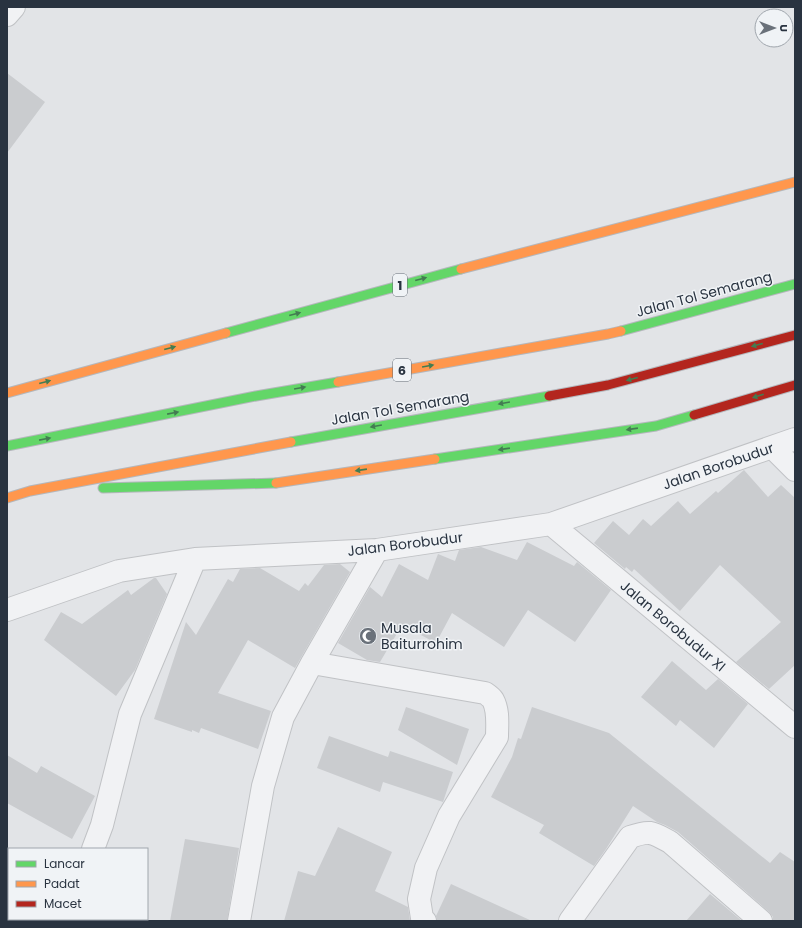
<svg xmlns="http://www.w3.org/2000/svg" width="802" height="928" font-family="Poppins,sans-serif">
  <rect width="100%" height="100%" fill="#e2e4e7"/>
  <path fill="#cacccf" d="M7 73 45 102 7 153Z
    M744 470 768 497 781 485 795 498V665L769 689 736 662 781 622 720 565 680 611 634 569 632 572 626 567 625 569 594 543 613 521 629 535 643 519 651 526 678 501 690 514 716 491 718 493Z
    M527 542 574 566 577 562 611 590 575 642 528 610 504 647 452 613 436 643 402 625 380 662 367 660 338 643 370 587 382 597 399 564 428 580 438 554 455 561 459 550 481 547 517 560Z
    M340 564 350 572 295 668 248 640 218 693 271 711 258 749 201 728 199 733 192 730V732L154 719 186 622 196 635 228 579 233 582 240 569 260 568 299 591 305 583 308 586 324 565Z
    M154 578H156L167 594 135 670 116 696 44 640 61 612 82 624 128 590 131 595Z
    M672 661 706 690 718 679 748 704 714 748 680 720 676 726 641 697Z
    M406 707 469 729 457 765 398 730Z
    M532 707 609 733 770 863 780 852 795 862V921H773V917L769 912 678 832 665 825 657 822 633 806 606 849 594 866 539 833 544 825 491 797 512 757 518 738 521 739Z
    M329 736 388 757 390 751 453 772 443 802 383 782 380 792 317 768Z
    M7 755 37 773 41 766 95 796 72 839 7 803Z
    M338 827 392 852 375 891 408 907 410 921H284L298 871 315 876Z
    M185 839 239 848 227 921H170Z
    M451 884 532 921H437L436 916Z
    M710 894 742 921H686Z"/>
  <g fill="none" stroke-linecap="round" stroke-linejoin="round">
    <defs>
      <path id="street" d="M7 15 14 7
        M772 447 795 470
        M551 524 795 727
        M7 610 119 571 195 559 377 550 551 524 795 439
        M312 663 485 693C488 695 491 697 493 700 499 711 497 725 497 737L449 816 426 868 419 899 422 918 425 921
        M93 849 102 825 130 714 195 559
        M68 921V919
        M239 921 263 786 283 717 312 663 377 550
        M570 921 630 837C650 830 652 832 670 842L761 921"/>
      <path id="fast" d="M621 331 795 284
        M226 333 461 269
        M291 442 549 396
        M7 446 256 396 338 382
        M435 459 656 426 694 415
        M103 488 276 483"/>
      <path id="slow" d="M461 269 795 182
        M338 382 608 334 621 331
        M7 393 226 333
        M276 483 435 459
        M7 498 30 491 291 442"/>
      <path id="jam" d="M549 396 608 385 795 335
        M694 415 795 385"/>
    </defs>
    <use href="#street" stroke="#c0c2c5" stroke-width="24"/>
    <use href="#fast" stroke="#b4b7bc" stroke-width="11"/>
    <use href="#slow" stroke="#b4b7bc" stroke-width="11"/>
    <use href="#jam" stroke="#b4b7bc" stroke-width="11"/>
    <use href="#street" stroke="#f1f2f4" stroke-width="22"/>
    <use href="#fast" stroke="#63d668" stroke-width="9"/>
    <use href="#slow" stroke="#ff974d" stroke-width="9"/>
    <use href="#jam" stroke="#b3261e" stroke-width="9"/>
  </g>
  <defs><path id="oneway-solid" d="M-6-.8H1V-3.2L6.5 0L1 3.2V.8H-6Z"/></defs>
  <g fill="#437c52">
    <use href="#oneway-solid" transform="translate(421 279) rotate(-15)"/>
    <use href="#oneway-solid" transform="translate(295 314) rotate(-15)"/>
    <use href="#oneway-solid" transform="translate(757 345) rotate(165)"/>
    <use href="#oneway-solid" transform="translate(170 348) rotate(-15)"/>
    <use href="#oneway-solid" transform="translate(428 366) rotate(-10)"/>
    <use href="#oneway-solid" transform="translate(632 379) rotate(165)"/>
    <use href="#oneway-solid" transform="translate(45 382) rotate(-15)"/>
    <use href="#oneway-solid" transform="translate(300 388) rotate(-10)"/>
    <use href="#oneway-solid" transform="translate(758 396) rotate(163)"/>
    <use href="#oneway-solid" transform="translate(504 403) rotate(170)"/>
    <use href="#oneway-solid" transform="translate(173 413) rotate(-11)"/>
    <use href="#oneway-solid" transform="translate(376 426) rotate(170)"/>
    <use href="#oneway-solid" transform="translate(632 429) rotate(172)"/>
    <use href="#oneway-solid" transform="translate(45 439) rotate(-11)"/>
    <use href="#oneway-solid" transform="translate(504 449) rotate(172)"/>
    <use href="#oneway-solid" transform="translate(361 470) rotate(172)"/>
  </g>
  <defs>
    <symbol id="mosque-disc" viewBox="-11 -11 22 22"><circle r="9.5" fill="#6a717a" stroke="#f0f3f6"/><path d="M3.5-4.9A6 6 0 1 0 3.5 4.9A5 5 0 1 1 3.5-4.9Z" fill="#fff"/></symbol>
  </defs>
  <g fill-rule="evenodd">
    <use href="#mosque-disc" x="358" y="626" width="20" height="20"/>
  </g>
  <g text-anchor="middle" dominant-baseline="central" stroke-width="3" stroke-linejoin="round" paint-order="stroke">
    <g fill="#f0f3f6" stroke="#656d77" stroke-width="1">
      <rect x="393" y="274" width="14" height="22" rx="3"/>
      <rect x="393" y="359" width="18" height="22" rx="3"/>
    </g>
    <g font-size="13" font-weight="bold" fill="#293340">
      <text x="400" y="285">1</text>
      <text x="402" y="370">6</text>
    </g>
    <g font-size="14" fill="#293340" stroke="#f0f3f6">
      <text transform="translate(704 294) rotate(-15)">Jalan Tol Semarang</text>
      <text transform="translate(400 408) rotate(-10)">Jalan Tol Semarang</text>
      <text transform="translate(718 466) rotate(-19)">Jalan Borobudur</text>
      <text transform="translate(405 544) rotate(-7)">Jalan Borobudur</text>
      <text transform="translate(673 626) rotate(40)">Jalan Borobudur XI</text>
    </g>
    <g font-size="14" fill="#293340" stroke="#f0f3f6" text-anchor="start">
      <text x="381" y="628">Musala<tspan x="381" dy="16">Baiturrohim</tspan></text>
    </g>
  </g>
  <rect width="802" height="928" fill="none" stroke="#293340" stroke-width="16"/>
  <rect x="8" y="848" width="140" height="72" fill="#f0f3f6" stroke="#a0a6ad"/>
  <rect x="16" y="861" width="20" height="6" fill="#63d668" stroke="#a0a6ad"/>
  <text x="44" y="868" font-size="12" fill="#293340">Lancar</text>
  <rect x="16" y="881" width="20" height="6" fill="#ff974d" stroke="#a0a6ad"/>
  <text x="44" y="888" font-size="12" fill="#293340">Padat</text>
  <rect x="16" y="901" width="20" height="6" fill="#b3261e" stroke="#a0a6ad"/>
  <text x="44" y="908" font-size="12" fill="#293340">Macet</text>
  <g transform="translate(774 28) rotate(90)"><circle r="19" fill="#f0f3f6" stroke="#a0a6ad"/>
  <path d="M0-3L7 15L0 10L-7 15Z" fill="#6a717a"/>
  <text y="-6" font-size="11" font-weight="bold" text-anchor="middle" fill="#293340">U</text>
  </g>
</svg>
